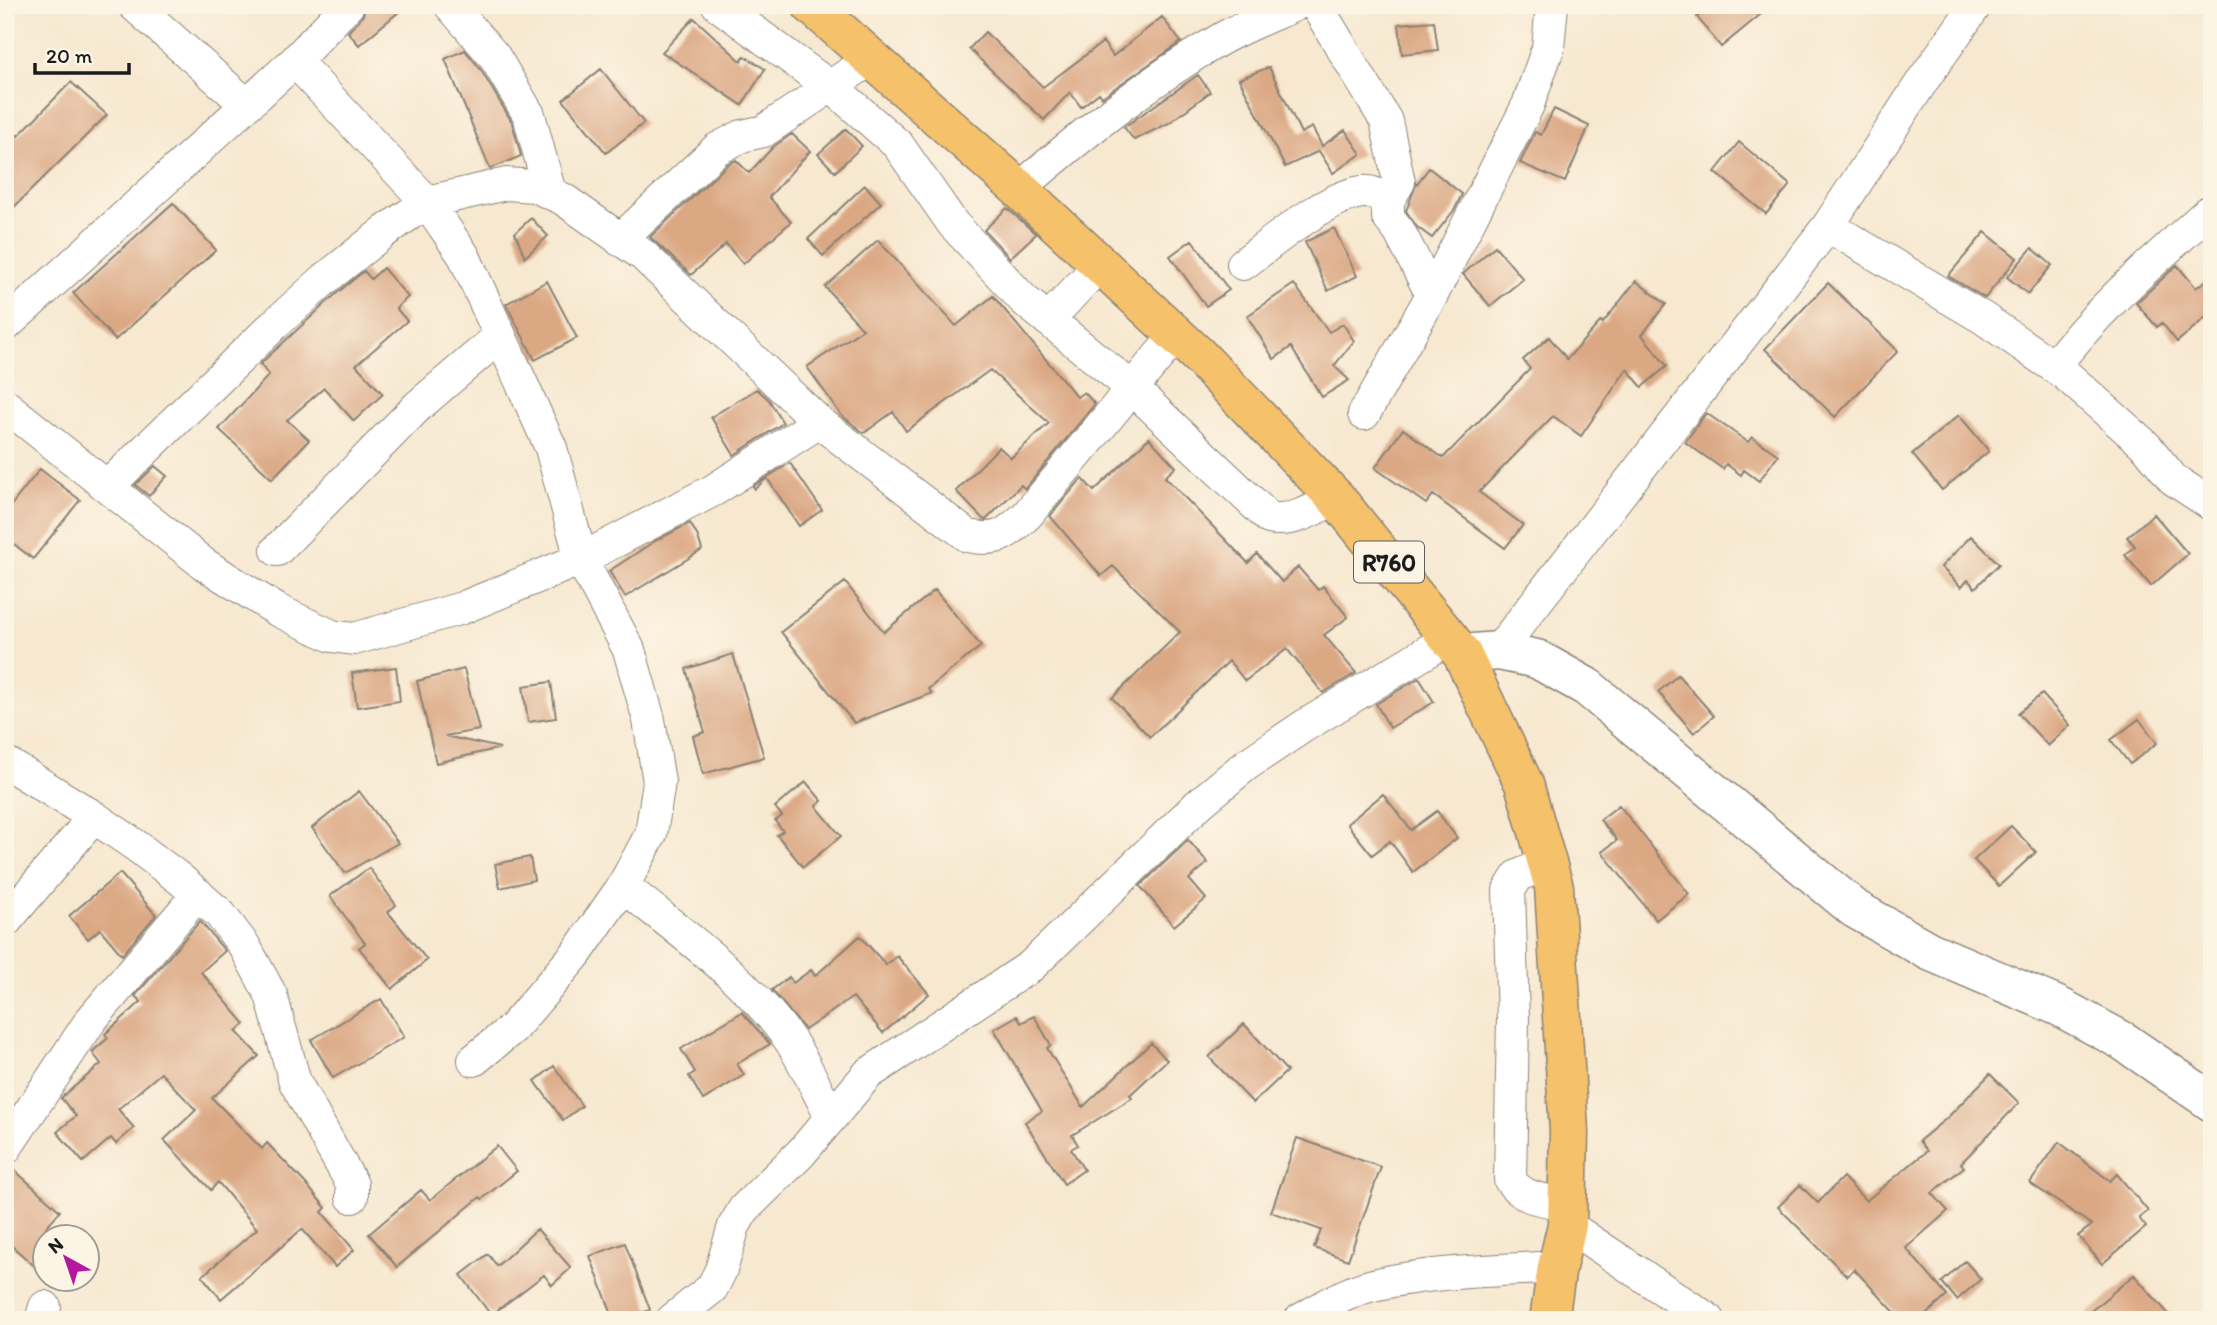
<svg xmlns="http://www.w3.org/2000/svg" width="2217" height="1325" font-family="Itim,sans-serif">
  <rect width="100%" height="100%" fill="#fcf5e5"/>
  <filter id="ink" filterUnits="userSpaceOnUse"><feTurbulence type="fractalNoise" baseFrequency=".0143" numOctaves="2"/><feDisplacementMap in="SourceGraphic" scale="14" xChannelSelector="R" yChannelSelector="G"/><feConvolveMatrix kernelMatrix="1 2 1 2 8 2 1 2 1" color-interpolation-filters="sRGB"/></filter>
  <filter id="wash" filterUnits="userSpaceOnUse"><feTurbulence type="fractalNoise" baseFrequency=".00686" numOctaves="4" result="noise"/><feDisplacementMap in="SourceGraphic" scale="28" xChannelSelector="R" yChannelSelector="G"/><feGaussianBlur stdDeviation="1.57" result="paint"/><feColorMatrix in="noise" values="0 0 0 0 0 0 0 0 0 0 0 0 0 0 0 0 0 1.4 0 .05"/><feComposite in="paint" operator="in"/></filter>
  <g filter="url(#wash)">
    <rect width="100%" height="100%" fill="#f7e8d0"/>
    <g id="blocks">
      <path fill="#dba884" d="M366 5H407L359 45 348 32 362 17Z
        M1711 5H1772L1721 47 1697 17Z
        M1162 17 1181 42 1102 97 1099 93 1081 107 1070 92 1044 120 969 49 985 32 1043 87 1103 42 1113 56Z
        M694 18 741 61 744 56 765 69 742 105 662 52Z
        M1434 21 1438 50 1402 54 1399 24Z
        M465 50 479 67 512 122 521 156 490 169 445 59Z
        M1269 67 1301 133 1312 127 1322 146 1345 130 1361 154 1333 173 1319 151 1285 167 1239 79Z
        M601 69 644 123 606 153 563 100Z
        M1198 75 1210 92 1169 123 1134 140 1124 127Z
        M71 82 107 115 5 216V126L18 136Z
        M1554 109 1589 126 1565 182 1520 163 1535 132 1541 135Z
        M846 129 862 146 835 172 818 154Z
        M792 134 810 151 769 197 791 222 743 264 726 244 691 275 650 237 728 164 736 160 749 173 773 147Z
        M1739 142 1790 185 1766 214 1715 172Z
        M1429 168 1462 194 1455 209 1432 238 1417 227 1406 211 1416 185Z
        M865 185 881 203 823 256 808 239Z
        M173 203 216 250 115 340 73 293Z
        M1007 208 1036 234 1010 258 984 230Z
        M531 218 548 236 525 257 515 233Z
        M1334 228 1357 276 1328 291 1305 242Z
        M1985 232 2017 258 1985 298 1948 276Z
        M878 240 956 326 993 296 1077 397 1084 392 1095 404 1025 489 1021 485 986 520 983 519 956 491 999 447 1011 458 1049 423 990 370 906 431 893 412 864 433 842 416 807 367 863 329 825 287Z
        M1192 240 1229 290 1206 306 1170 256Z
        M1495 246 1523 279 1490 306 1463 274Z
        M2032 248 2052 265 2028 294 2007 277Z
        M2177 265 2196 288 2212 276V312L2177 342 2162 323 2157 327 2136 303Z
        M383 268 408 297 396 308 407 321 356 365 383 394 354 421 324 388 287 420 309 440 272 479 219 429 269 375 260 364 337 293 364 271 371 279Z
        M547 281 577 338 535 360 506 304Z
        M1636 281 1666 304 1642 335 1667 366 1642 387 1627 369 1581 436 1553 416 1479 492 1523 525 1505 548 1433 495 1426 504 1375 468 1403 429 1443 458 1530 369 1523 360 1549 337 1567 359 1601 321 1603 323Z
        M1828 283 1898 351 1835 417 1765 349Z
        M1294 284 1329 332 1343 324 1354 341 1334 366 1349 380 1322 397 1291 347 1274 359 1247 316Z
        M757 389 769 400 783 423 734 455 711 417Z
        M1706 413 1748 442 1752 437 1778 455 1759 481 1744 470 1741 475 1726 464 1723 469 1685 442Z
        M1959 415 1989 451 1942 490 1912 454Z
        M1149 438 1176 467 1165 477 1248 563 1257 554 1282 582 1298 567 1318 590 1323 586 1348 617 1324 635 1356 673 1323 693 1287 649 1245 681 1229 661 1150 737 1112 698 1180 632 1113 566 1101 576 1050 516 1082 478 1094 491Z
        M790 463 822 510 799 526 767 478 755 489 753 486Z
        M155 466 167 476 149 496 135 485Z
        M40 469 80 500 33 559 5 537V513Z
        M2154 514 2188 554 2151 586 2125 555 2135 546 2127 537Z
        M690 523 698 537 702 550 625 597 609 571 655 541Z
        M1971 536 1999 564 1975 588 1968 580 1961 587 1941 567Z
        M845 582 884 632 935 590 981 646 928 689 932 693 854 723 781 632Z
        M733 654 764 757 703 774 693 736 705 732 686 669Z
        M396 667 400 701 357 707 352 673Z
        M464 669 479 730 445 736 500 748 436 763 417 681Z
        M1678 675 1714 716 1694 733 1658 692Z
        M1419 678 1434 702 1390 728 1376 704Z
        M551 682 556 718 528 722 523 686Z
        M2042 694 2070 725 2048 746 2018 713Z
        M2139 719 2157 743 2130 764 2111 740Z
        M806 782 822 801 816 806 841 836 803 867 777 835 783 831 775 821 782 816 775 807Z
        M359 791 398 843 345 873 312 828Z
        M1383 794 1411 830 1437 811 1457 838 1413 872 1390 841 1372 855 1347 824Z
        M1619 805 1689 894 1656 920 1602 852 1617 840 1600 820Z
        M2011 826 2036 852 1999 886 1974 860Z
        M1188 840 1208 863 1189 879 1206 899 1174 926 1140 886Z
        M530 857 534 880 500 888 495 864Z
        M369 868 396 905 388 912 427 960 392 989 359 948 365 943 330 896Z
        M120 873 156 915 122 955 100 929 88 939 69 916Z
        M200 921 225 951 201 972 245 1024 236 1031 259 1056 212 1098 262 1149 267 1143 306 1184 326 1208 322 1212 354 1250 335 1267 302 1229 221 1299 202 1276 257 1229 218 1182 211 1190 164 1140 196 1110 161 1073 118 1109 134 1128 116 1144 111 1138 83 1162 57 1132 76 1116 61 1098 101 1064 92 1052 108 1038 105 1034 141 1002 135 996Z
        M860 936 886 965 897 956 929 994 883 1033 853 997 805 1030 772 990 789 977 793 983 811 970 815 976Z
        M381 999 404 1037 333 1078 311 1040Z
        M742 1012 770 1044 737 1064 744 1075 703 1100 689 1076 695 1072 681 1049Z
        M1017 1016 1021 1023 1034 1016 1051 1045 1047 1048 1083 1107 1151 1043 1167 1060 1130 1095 1132 1098 1072 1135 1078 1145 1071 1149 1084 1170 1064 1184 1025 1122 1042 1111 994 1029Z
        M1244 1024 1287 1071 1253 1103 1209 1057Z
        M554 1066 582 1106 563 1120 535 1081Z
        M1990 1074 2019 1103 1961 1163 1964 1167 1932 1193 1948 1211 1906 1248 1947 1296 1920 1320H1902L1854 1269 1847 1276 1778 1207 1800 1185 1818 1203 1843 1177 1866 1201 1927 1151 1919 1141 1948 1117Z
        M1297 1138 1381 1167 1348 1260 1314 1248 1321 1230 1271 1212Z
        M2059 1142 2110 1181 2117 1174 2148 1211 2139 1218 2146 1227 2102 1264 2078 1236 2092 1225 2030 1183Z
        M497 1146 517 1171 482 1199 480 1197 397 1267 369 1234 421 1190 430 1200Z
        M10 1166 60 1211 46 1227 62 1237H46V1276L5 1240V1167Z
        M537 1229 571 1268 552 1285 544 1275 491 1315 461 1275 488 1254 497 1266Z
        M625 1243 650 1310 623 1320H614L590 1256Z
        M1965 1261 1981 1279 1957 1300 1942 1282Z
        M2134 1275 2174 1320H2080Z"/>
    </g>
  </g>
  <g filter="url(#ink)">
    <use href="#blocks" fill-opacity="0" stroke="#8a8276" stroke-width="2"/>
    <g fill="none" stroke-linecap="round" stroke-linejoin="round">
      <defs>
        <path id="minor" d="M134 5 247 105
          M450 5 494 56 529 115 550 193
          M718 5 840 94 898 145 953 224 1024 300 1132 388 1269 518C1294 523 1314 509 1336 498
          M1316 5 1386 121 1399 182 1388 201V217L1399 231 1432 295
          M295 61 427 202 464 256 551 448 581 559 629 650 649 720 659 782 651 834 623 886 576 954 513 1028 474 1060
          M1019 189C1083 134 1148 81 1221 39 1244 26 1270 16 1295 5
          M1828 226 1983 318 2066 375 2147 447 2173 479 2212 505
          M620 240 717 149 742 136 764 131 871 59
          M1243 264C1272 243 1328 195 1363 192 1373 191 1380 196 1388 201
          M1048 320 1100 264
          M5 326 295 61 348 5
          M2054 367C2098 308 2154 261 2208 212
          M5 405 204 564 277 610 332 636 354 639 462 608 581 559 714 490 819 422
          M1364 414 1432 295 1528 105 1548 48 1552 5
          M108 486 274 325 325 279 384 232 427 202 506 184 534 186 563 199 643 255 819 422 968 536C999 542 1005 535 1027 515L1176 335
          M277 550 418 406 500 336
          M1498 651 1828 226 1923 80 1976 5
          M5 762 94 817 135 845 180 879 220 914 245 947 271 995 295 1082 352 1184V1197
          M1546 863 1518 876 1509 890 1513 1019 1510 1180C1523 1200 1545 1200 1568 1204
          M623 886C680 932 743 976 787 1036 804 1060 817 1090 831 1117
          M5 922 94 817
          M5 1149 91 1020 198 894
          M1567 1225 1709 1320
          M41 1320 45 1307
          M672 1320 712 1288 721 1270 734 1226 744 1209 801 1153 868 1074 1031 966 1200 803 1246 765 1304 726 1448 639
          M1300 1320C1323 1307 1348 1291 1373 1285 1433 1271 1496 1271 1557 1267"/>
        <path id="tertiary" d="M1462 654 1498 651 1537 659 1587 687 1855 909 1929 951 2058 1006 2123 1041 2212 1102"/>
        <path id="primary" d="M811 5 1019 189 1198 355 1336 498 1462 654 1524 784 1554 887 1569 1131 1567 1225 1557 1267 1549 1320"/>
      </defs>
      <use href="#minor" stroke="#8a8276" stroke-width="34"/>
      <use href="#tertiary" stroke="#8a8276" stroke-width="41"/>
      <use href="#primary" stroke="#8a8276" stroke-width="41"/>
      <use href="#minor" stroke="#fff" stroke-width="32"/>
      <use href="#tertiary" stroke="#fff" stroke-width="38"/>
      <use href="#primary" stroke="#f5c16b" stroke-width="38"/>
    </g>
  </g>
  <g text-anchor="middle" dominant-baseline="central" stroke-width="7" stroke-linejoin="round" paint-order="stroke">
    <rect fill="#fcf5e5" stroke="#5f5d58" stroke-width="2" x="1354" y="541.5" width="70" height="41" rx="5"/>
    <g font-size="24" font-weight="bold" fill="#1c1c1c">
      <text x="1389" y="562">R760</text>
    </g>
  </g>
  <rect width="2217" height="1325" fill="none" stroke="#fcf5e5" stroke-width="28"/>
  <g transform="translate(66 1258) rotate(320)"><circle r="33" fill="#fcf5e5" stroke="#a29e95" stroke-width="2"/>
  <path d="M0-5L12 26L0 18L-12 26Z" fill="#b5179e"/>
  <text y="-10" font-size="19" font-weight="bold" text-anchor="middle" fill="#1c1c1c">N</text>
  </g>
  <path d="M35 63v10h94v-10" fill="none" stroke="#1c1c1c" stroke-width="3.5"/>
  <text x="46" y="63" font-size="21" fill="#1c1c1c" stroke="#fcf5e5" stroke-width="5" paint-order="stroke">20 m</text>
</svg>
